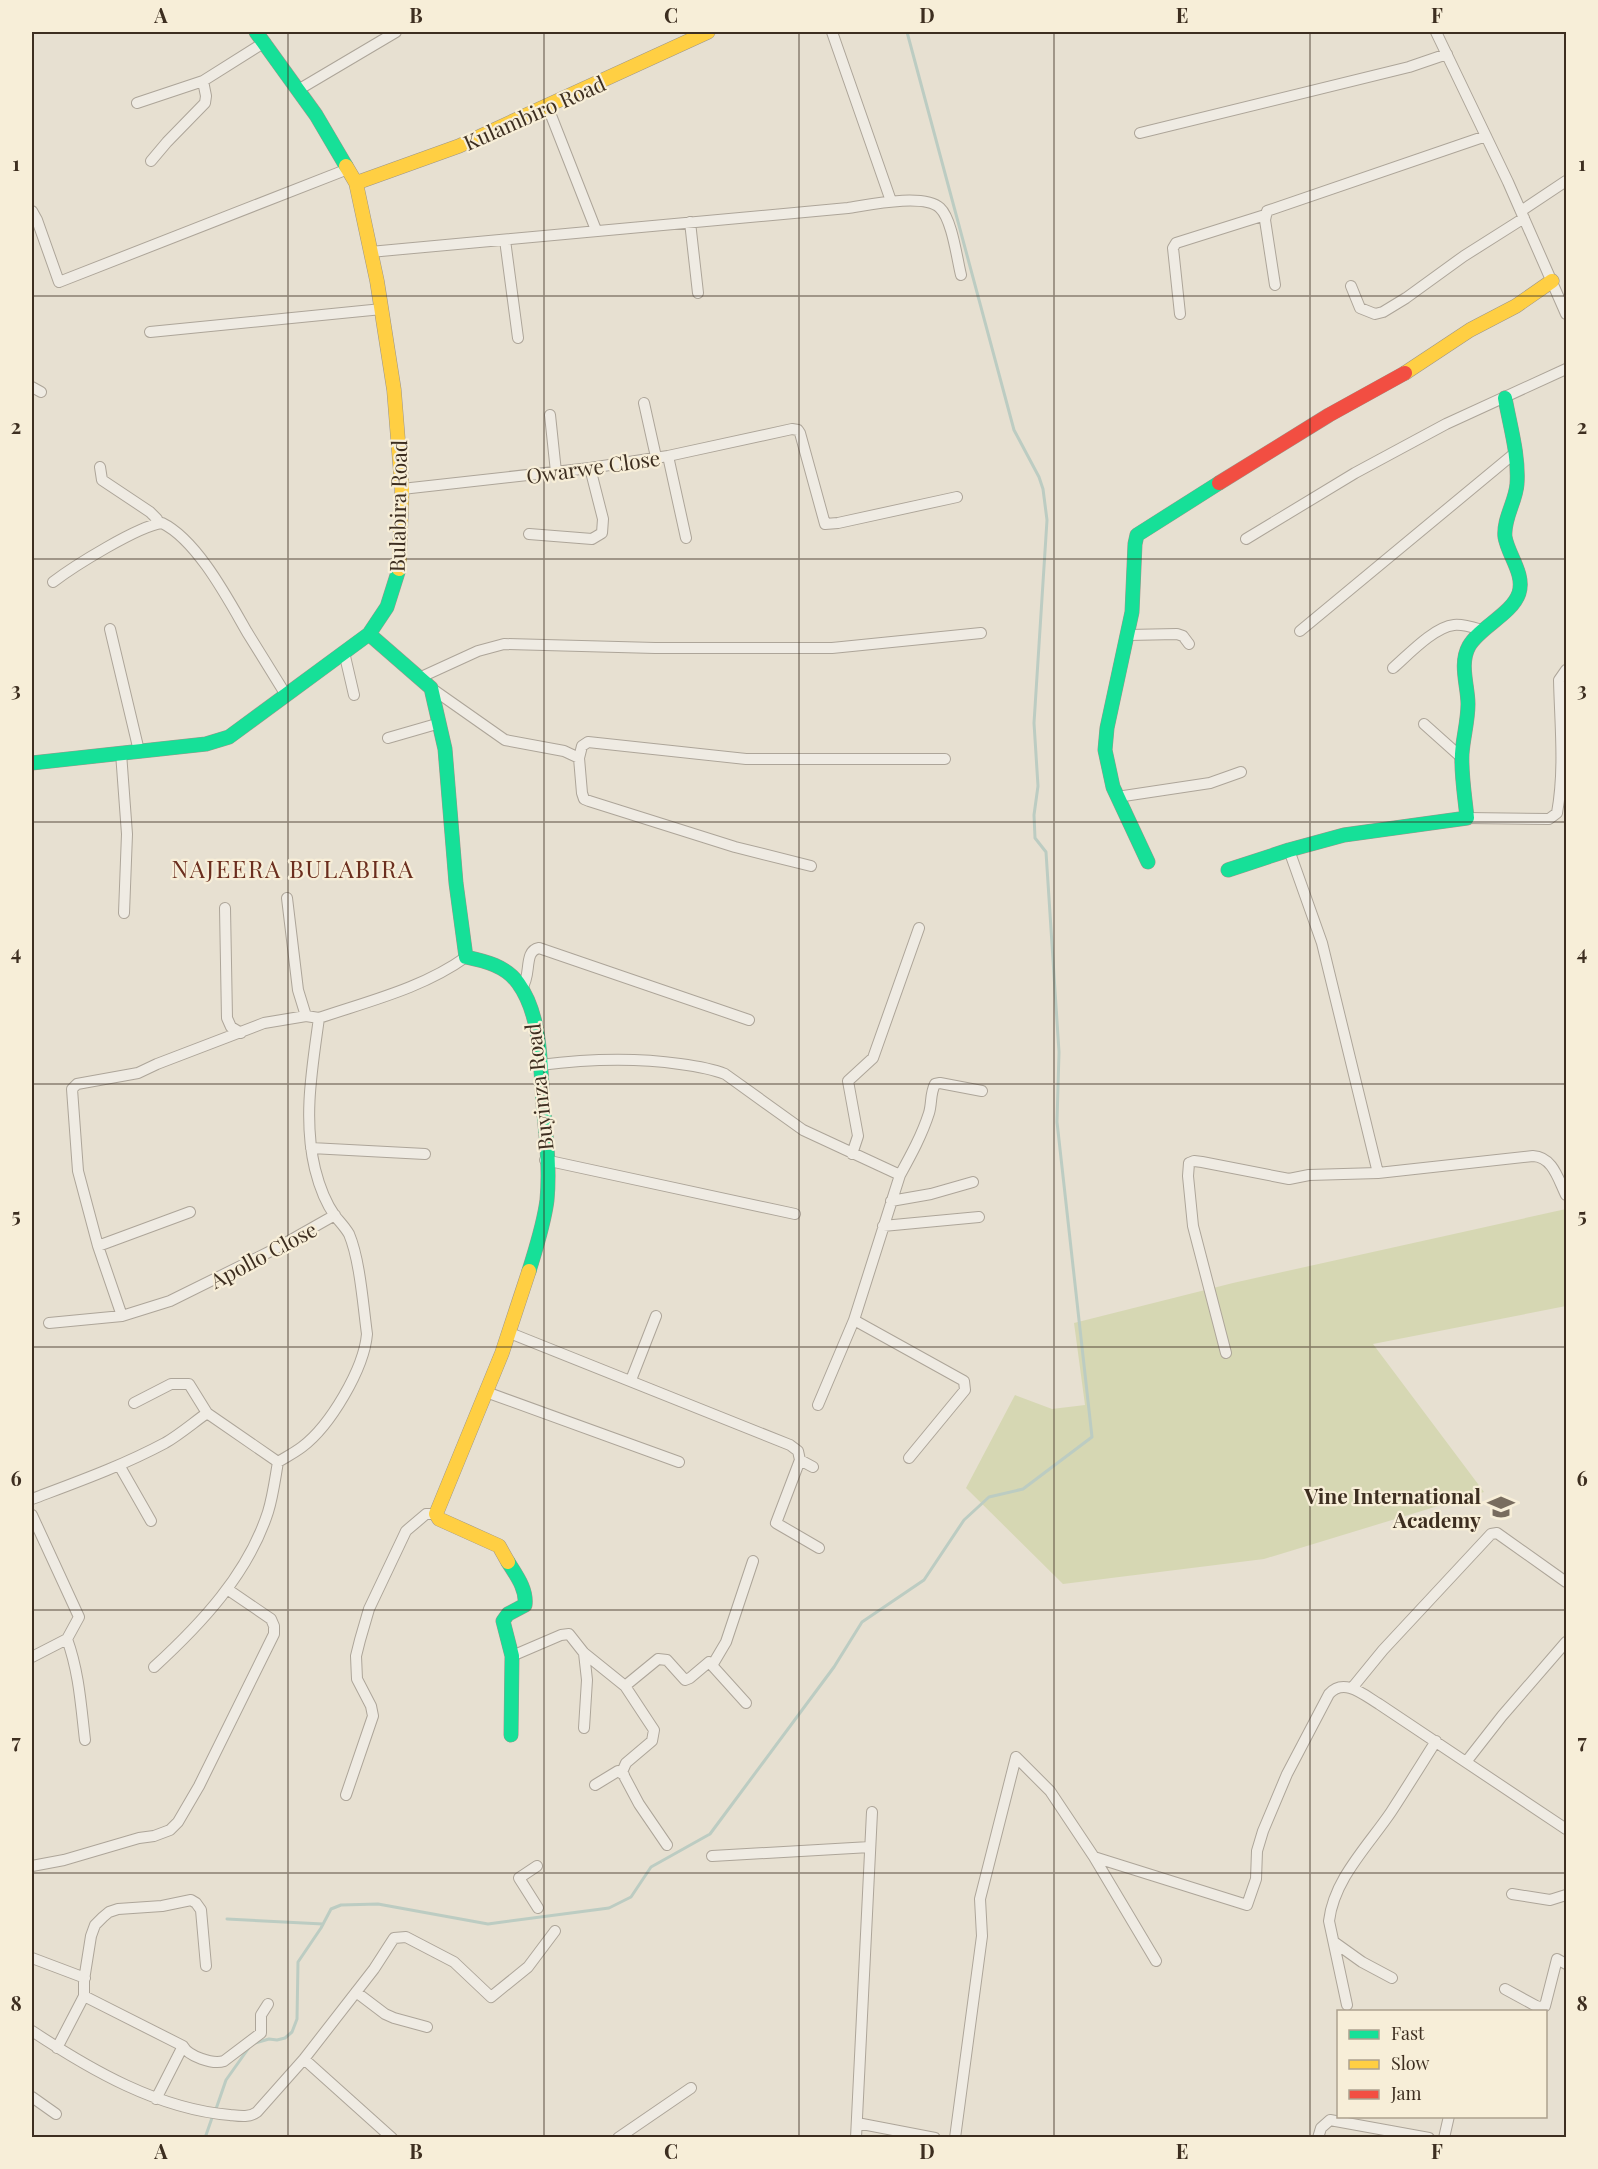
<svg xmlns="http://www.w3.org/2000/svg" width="1598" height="2169" font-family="'Playfair Display',serif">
  <rect width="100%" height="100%" fill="#e7e0d1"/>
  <path fill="#d6d7b3" d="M1566 1209V1306L1373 1344 1484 1492 1264 1559 1063 1584 966 1488 1015 1395 1052 1409 1085 1405 1074 1323 1233 1283Z"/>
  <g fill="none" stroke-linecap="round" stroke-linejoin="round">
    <path stroke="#bcccc2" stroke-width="3" d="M227 1919 323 1924
      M255 2043 269 2039 277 2040 285 2038 292 2032 297 2019 298 1962 321 1928 331 1909 341 1905 378 1904 488 1924 609 1908 631 1897 651 1867 710 1834 834 1667 862 1622 924 1580 964 1520 989 1497 1023 1489 1092 1437 1057 1122 1059 1052 1046 852 1035 838 1034 815 1038 786 1034 723 1047 520 1043 489 1039 477 1014 430 907 32
      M216 2109 226 2080 248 2049
      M205 2138 213 2115"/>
    <defs>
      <path id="street" d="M832 32 891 201
        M1436 32 1508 182 1566 314
        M298 90 396 32
        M137 103 203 81 265 42
        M547 105 596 230
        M1140 133 1409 67 1447 54
        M151 161 167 142 205 103 206 96 203 81
        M32 211 37 220 59 282 348 169
        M1521 211 1566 181
        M690 222 698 293
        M505 240 518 338
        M370 252 848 208C868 205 924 193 940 208 952 219 957 259 961 275
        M1275 285 1265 220 1267 211 1486 136
        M1351 286 1360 308 1375 314 1383 312 1406 298 1464 256 1524 218
        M1180 314 1173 248 1176 243 1265 215
        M150 332 382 309
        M32 387 41 392
        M644 403 656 457
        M550 415 556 472
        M668 456 686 538
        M100 467 102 480 150 512 157 519V524
        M402 489 590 468 668 456 792 429 798 430 800 433 825 524 838 523 957 497
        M529 534 592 539 602 533 603 519 590 468
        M1246 539 1355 473 1446 424 1566 369
        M53 582C74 566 138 526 162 523 197 540 228 599 247 632 260 653 273 674 286 695
        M110 629 139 751
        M1300 631 1516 452
        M1128 635 1177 634 1183 636 1189 644
        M344 652 354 695
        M1393 668C1408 655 1434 627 1454 625 1463 624 1472 627 1482 630
        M419 678 478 651 504 644 655 648H832L981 633
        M431 688 505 740 564 751 579 758 582 793 584 799 589 801 735 847 811 866
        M1424 724 1462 758
        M388 738 440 723
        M121 753 127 834 124 913
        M579 758 582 746 588 742 746 759H945
        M1117 797 1210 783 1241 772
        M1467 818 1549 819 1557 813C1565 769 1560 724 1559 680L1566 670
        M1289 850 1322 943 1378 1173
        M287 898 298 990 306 1016
        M225 908 227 1018 231 1027 241 1033
        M522 988C532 975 523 951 539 948L749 1020
        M540 1065C587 1059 632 1057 680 1064 695 1066 710 1068 725 1074L803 1130 900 1175 854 1320 818 1405
        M311 1148 425 1154
        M852 1154 858 1136 848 1081 873 1058 919 928
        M545 1160 795 1214
        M900 1175C911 1155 922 1135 929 1113 932 1103 930 1094 935 1084L940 1083 982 1091
        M891 1201 931 1194 973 1182
        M883 1226 979 1217
        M98 1246 78 1171 72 1089 77 1084 138 1073 157 1064 264 1023 306 1016 319 1018
        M122 1316 98 1246 190 1212
        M854 1320 964 1381 965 1390 909 1458
        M49 1323 122 1316 170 1301 275 1249 335 1215
        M510 1333 790 1445 798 1451 800 1460 776 1523 819 1548
        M1226 1353 1193 1226 1188 1176 1189 1163 1194 1161 1202 1162 1289 1179 1309 1175 1378 1173 1533 1156C1553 1157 1558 1179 1566 1195
        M631 1380 656 1316
        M486 1392 679 1462
        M134 1403 171 1384H189L207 1413 278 1462
        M800 1460 813 1467
        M278 1462C286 1457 294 1453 302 1447 330 1426 364 1369 367 1334 363 1305 360 1260 349 1234 345 1227 340 1222 335 1216 325 1202 319 1185 315 1169 303 1119 312 1069 319 1018 369 1001 423 988 466 957
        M119 1465 151 1521
        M32 1499C77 1482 122 1466 165 1443 179 1435 193 1423 207 1413
        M32 1515 79 1617 67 1639 32 1657
        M67 1639C79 1672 81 1706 85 1740
        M584 1653 587 1680 584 1728
        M512 1656 561 1635 569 1634 584 1653 625 1686 654 1730 652 1741 626 1763 622 1772 639 1804 667 1845
        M713 1664 726 1642 753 1561
        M154 1667C201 1624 248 1574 268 1512 273 1496 275 1479 278 1462
        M625 1686 658 1659 667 1660 685 1680 690 1678 709 1662 746 1703
        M1352 1688 1383 1650 1491 1534 1497 1533 1566 1582
        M1016 1757 1050 1791 1094 1857 1156 1961
        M1466 1762 1502 1716 1566 1642
        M595 1785 618 1771 624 1775
        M346 1795 373 1716 371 1706 357 1679 356 1656 360 1640 369 1609 406 1531 426 1514H436
        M712 1856 870 1847
        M1094 1857 1247 1905 1256 1879 1257 1851 1263 1831 1287 1774 1329 1694C1344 1677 1364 1695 1379 1704L1566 1829
        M32 1866 64 1860 139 1838 154 1836 170 1830 178 1822 199 1786 274 1634V1626L271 1619 227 1589
        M537 1866 519 1878 538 1908
        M1512 1894 1550 1900 1566 1895
        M1334 1942 1362 1962 1392 1978
        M32 1958 85 1978
        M1505 1989 1538 2007 1545 2006 1557 1959 1566 1964
        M356 1992 385 2014 394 2018 427 2027
        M84 1996 183 2046
        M1347 2005 1329 1921C1334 1879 1368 1846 1391 1812 1406 1789 1421 1765 1436 1741
        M32 2031C91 2070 158 2109 230 2115 239 2116 249 2118 257 2112L304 2059 374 1969 394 1938 406 1937 454 1962 491 1997 528 1967 555 1931
        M57 2048 84 1996V1980L91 1936 95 1925 103 1917 109 1912 118 1909 162 1906 191 1900 196 1903 201 1910 206 1966
        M304 2059 392 2138
        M32 2097 56 2114
        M156 2099 183 2046C188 2056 213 2065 224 2061L261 2033V2015L268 2004
        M857 2123 935 2138
        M618 2138 691 2088
        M856 2138 872 1812
        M955 2138 982 1936 980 1899 1016 1757
        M1318 2138 1321 2128 1330 2120 1429 2138
        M1444 2138 1449 2116"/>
      <path id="fast" d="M256 32 316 115 346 166
        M369 634 431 688 445 749 456 883 466 957C485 961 506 966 518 983 542 1016 540 1065 543 1103 546 1135 550 1168 547 1200 544 1224 536 1248 529 1271
        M32 763 206 744 229 737 369 634 387 607 399 569
        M1148 862 1113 787 1105 750 1107 728 1132 612 1135 544 1137 535 1219 483
        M1228 870 1289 850 1344 835 1467 818C1465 797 1461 775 1462 754 1463 738 1468 721 1468 704 1468 686 1459 664 1469 646 1480 627 1512 614 1519 593 1525 574 1508 555 1505 537 1503 519 1516 501 1517 484 1519 455 1510 426 1505 398
        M508 1562C516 1575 527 1589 525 1605L508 1614 503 1621 512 1656 511 1735"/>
      <path id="slow" d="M346 166 356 183 377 281 394 390 402 489 399 569
        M356 183 459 146 708 32
        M1405 373 1470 330 1516 306 1552 281
        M508 1562 499 1546 439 1519 436 1514 502 1353 529 1271"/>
      <path id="jam" d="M1219 483 1329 415 1405 373"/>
    </defs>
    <use href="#street" stroke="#ada599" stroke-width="12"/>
    <use href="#fast" stroke="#9c958a" stroke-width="15"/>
    <use href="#slow" stroke="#9c958a" stroke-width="15"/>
    <use href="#jam" stroke="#9c958a" stroke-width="15"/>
    <use href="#street" stroke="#efebe3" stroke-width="10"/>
    <use href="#fast" stroke="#16e098" stroke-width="14"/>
    <use href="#slow" stroke="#ffcf43" stroke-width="14"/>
    <use href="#jam" stroke="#f24e42" stroke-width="14"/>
  </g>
  <path fill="none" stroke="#3d2e20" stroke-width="1.5" stroke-opacity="0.55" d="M288 32V2138M544 32V2138M799 32V2138M1054 32V2138M1310 32V2138M32 296H1566M32 559H1566M32 822H1566M32 1084H1566M32 1347H1566M32 1610H1566M32 1873H1566"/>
  <defs>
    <symbol id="school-bare" viewBox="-9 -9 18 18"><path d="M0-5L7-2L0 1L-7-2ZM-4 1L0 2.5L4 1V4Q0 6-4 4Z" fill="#786c5e" stroke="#f7eed8" stroke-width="2.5" paint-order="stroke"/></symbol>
  </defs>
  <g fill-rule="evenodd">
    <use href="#school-bare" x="1482" y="1488" width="38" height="38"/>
  </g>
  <g text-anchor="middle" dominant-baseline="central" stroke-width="4.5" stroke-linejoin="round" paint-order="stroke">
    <g font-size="21" fill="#3d2e20" stroke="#f7eed8">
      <text transform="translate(534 112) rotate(-24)">Kulambiro Road</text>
      <text transform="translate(593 466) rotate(-8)">Owarwe Close</text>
      <text transform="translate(397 506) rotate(-89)">Bulabira Road</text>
      <text transform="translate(538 1087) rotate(-96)">Buyinza Road</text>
      <text transform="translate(263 1254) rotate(-28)">Apollo Close</text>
    </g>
    <g font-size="21" font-weight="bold" fill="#3d2e20" stroke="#f7eed8" text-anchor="end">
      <text x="1481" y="1495">Vine International<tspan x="1481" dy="24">Academy</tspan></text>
    </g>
    <g font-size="24" letter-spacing="1.5" fill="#6b2e1e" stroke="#f7eed8">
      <text x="293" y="868">NAJEERA BULABIRA</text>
    </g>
  </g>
  <rect width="1598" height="2169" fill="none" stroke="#f7eed8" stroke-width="66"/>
  <rect x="1337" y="2010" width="210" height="108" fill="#f7eed8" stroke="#ada18e" stroke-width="1.5"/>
  <rect x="1349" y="2030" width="30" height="9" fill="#16e098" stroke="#ada18e" stroke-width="1.5"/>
  <text x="1391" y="2040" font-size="18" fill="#3d2e20">Fast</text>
  <rect x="1349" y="2060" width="30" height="9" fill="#ffcf43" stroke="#ada18e" stroke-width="1.5"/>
  <text x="1391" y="2070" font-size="18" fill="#3d2e20">Slow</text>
  <rect x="1349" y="2090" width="30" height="9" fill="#f24e42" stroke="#ada18e" stroke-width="1.5"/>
  <text x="1391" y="2100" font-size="18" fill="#3d2e20">Jam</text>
  <rect x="33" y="33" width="1532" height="2103" fill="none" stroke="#3d2e20" stroke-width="2"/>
  <g font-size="20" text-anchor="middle" font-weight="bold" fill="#3d2e20">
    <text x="161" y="23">A</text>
    <text x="416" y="23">B</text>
    <text x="671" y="23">C</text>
    <text x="927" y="23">D</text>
    <text x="1182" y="23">E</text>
    <text x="1437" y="23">F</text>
    <text x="16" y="171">1</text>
    <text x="1582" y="171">1</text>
    <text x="16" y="434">2</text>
    <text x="1582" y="434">2</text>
    <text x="16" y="697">3</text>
    <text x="1582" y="697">3</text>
    <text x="16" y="960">4</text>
    <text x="1582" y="960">4</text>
    <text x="16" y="1223">5</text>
    <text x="1582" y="1223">5</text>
    <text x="16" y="1486">6</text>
    <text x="1582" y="1486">6</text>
    <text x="16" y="1749">7</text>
    <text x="1582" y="1749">7</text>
    <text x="16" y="2011">8</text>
    <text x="1582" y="2011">8</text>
    <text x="161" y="2159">A</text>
    <text x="416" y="2159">B</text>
    <text x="671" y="2159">C</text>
    <text x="927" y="2159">D</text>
    <text x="1182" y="2159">E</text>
    <text x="1437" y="2159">F</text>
  </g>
</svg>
